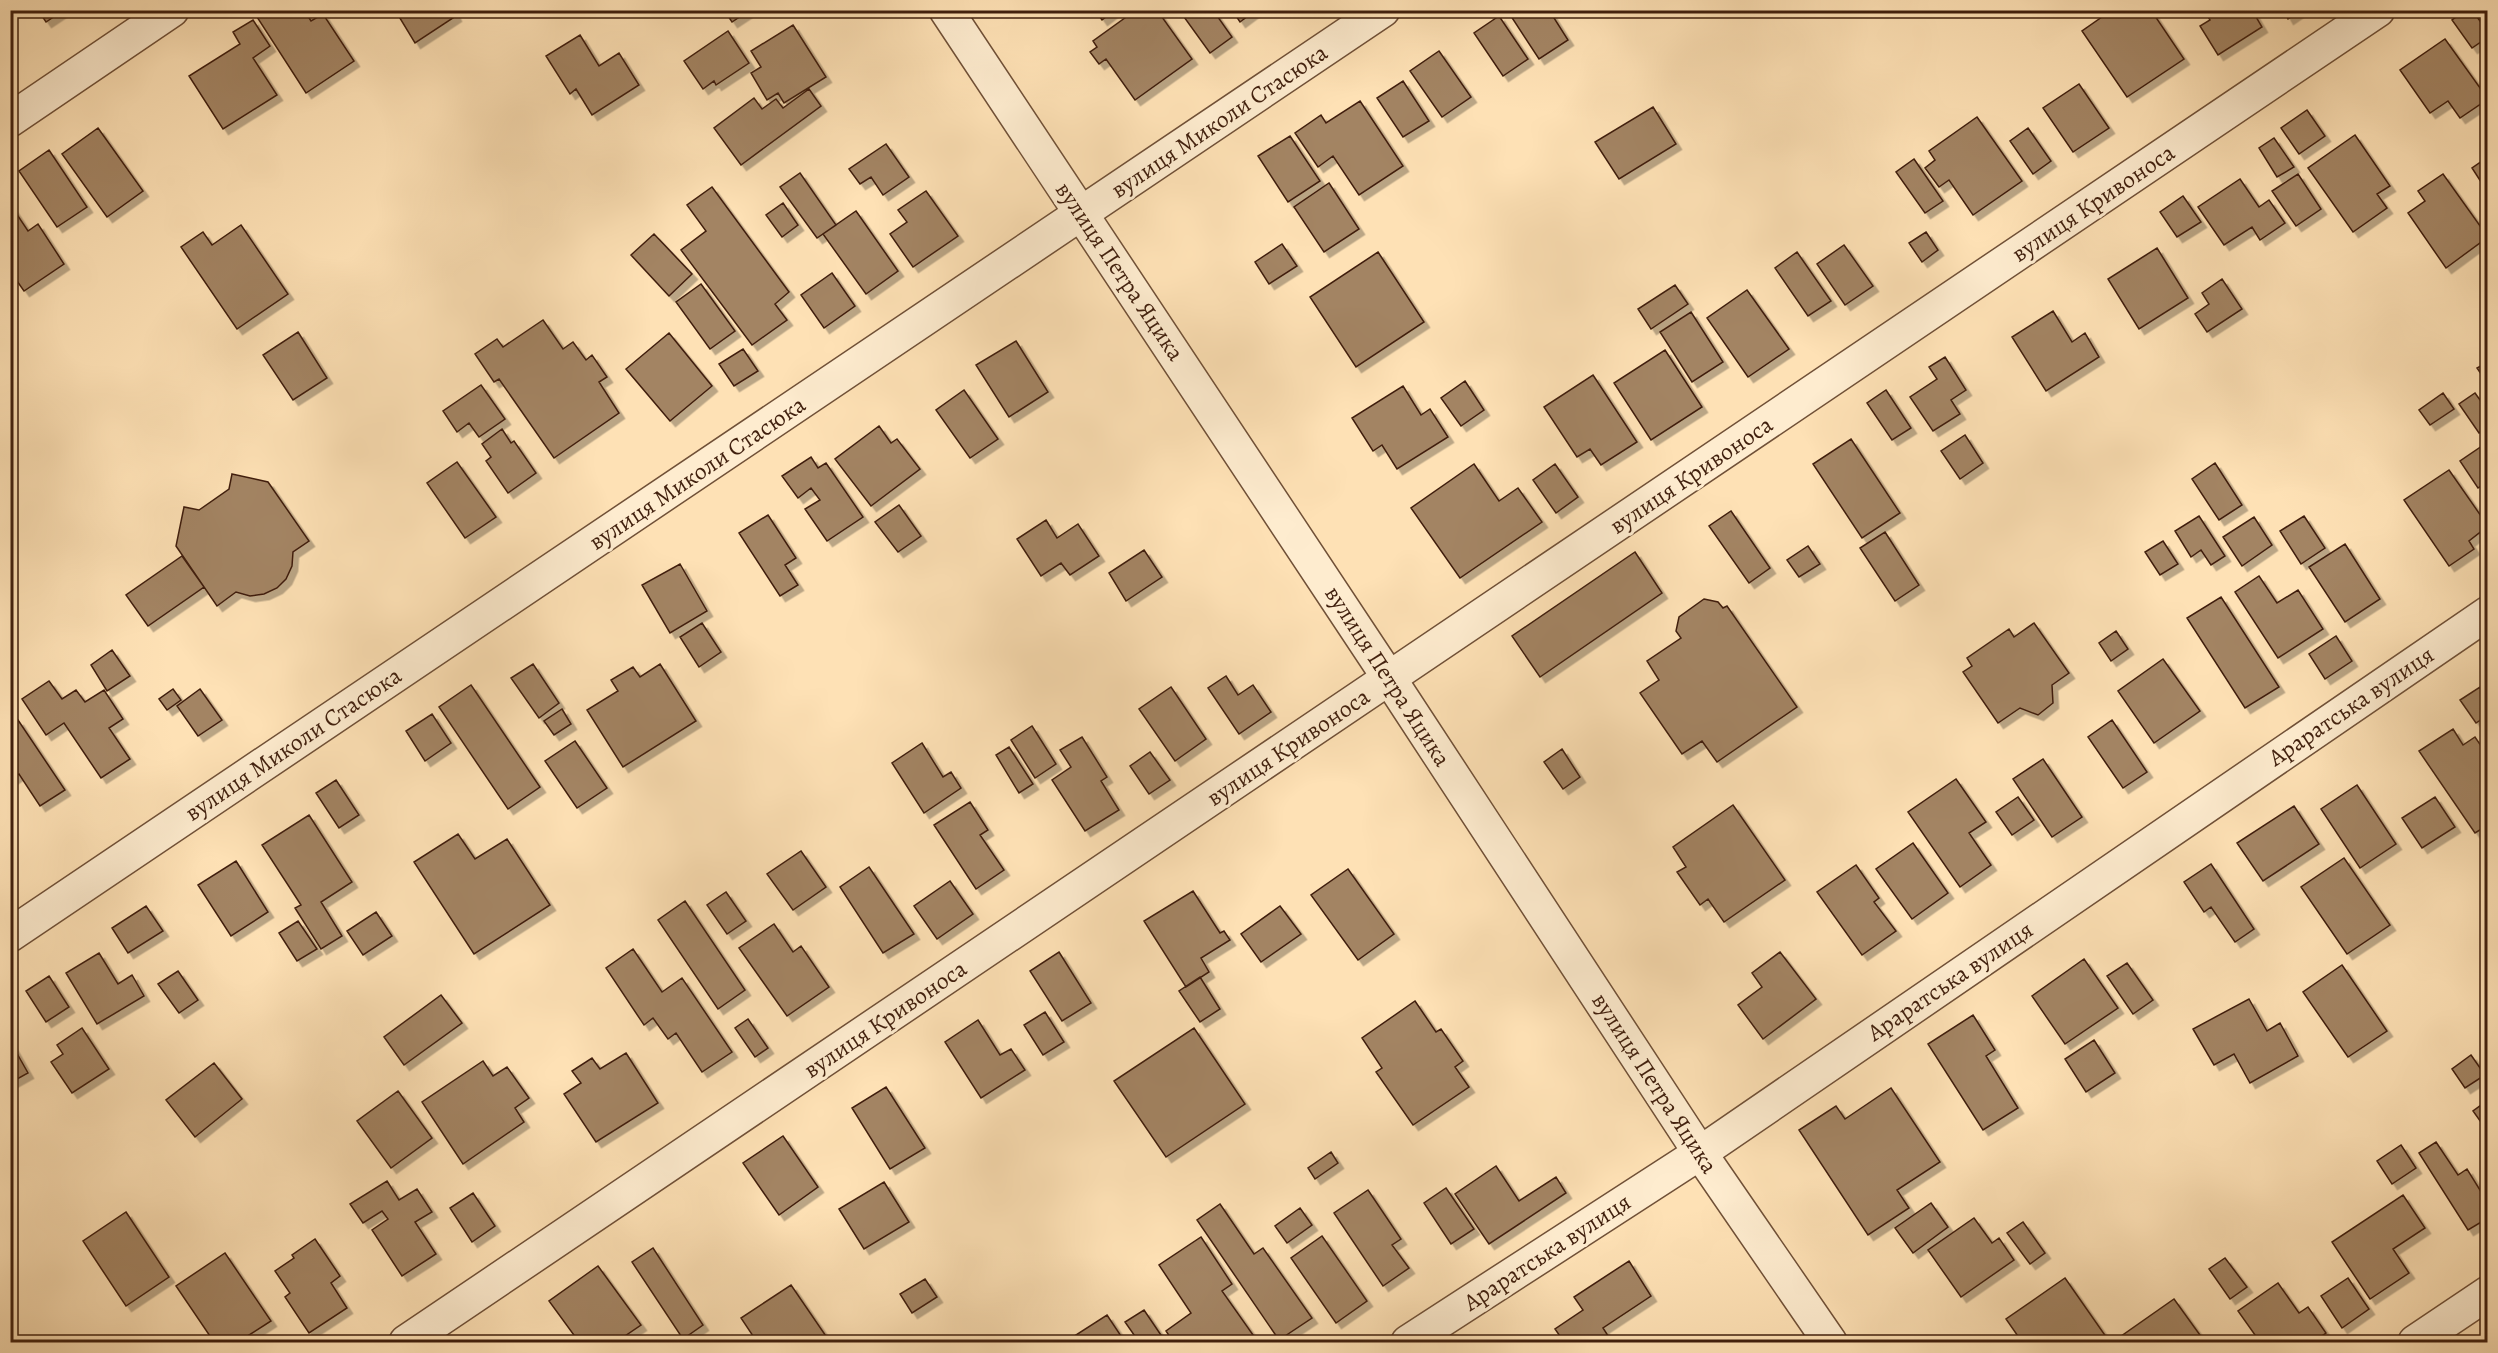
<svg xmlns="http://www.w3.org/2000/svg" width="2498" height="1353" font-family="Alegreya,serif">
  <defs>
    <filter id="shadow"><feDropShadow dx="5.5" dy="5.5" stdDeviation="0" flood-color="#0004"/></filter>
  </defs>
  <rect width="100%" height="100%" fill="#fee1b5"/>
  <filter id="stains"><feTurbulence type="fractalNoise" baseFrequency=".00333" numOctaves="4"/><feColorMatrix values="0 0 0 0 .2 0 0 0 0 .09 0 0 0 0 .02 0 0 0 .5 -.17"/></filter>
  <radialGradient id="worn" r=".72"><stop offset=".6" stop-color="#630" stop-opacity="0"/><stop offset="1" stop-color="#630" stop-opacity=".3"/></radialGradient>
  <path fill="#a38464" stroke="#401f0d" stroke-width="1.5" filter="url(#shadow)" d="M38 10H64L46 22Z
    M267 10H304L311 21 323 14 354 61 306 93 257 17Z
    M395 10H453L456 16 415 43Z
    M724 10H750L732 22Z
    M1095 10H1115L1102 20Z
    M1136 10H1157L1192 59 1135 100 1106 59 1099 64 1090 52 1097 47 1093 41Z
    M1179 10H1213L1232 37 1210 53Z
    M1232 10H1256L1240 22Z
    M1507 10H1549L1568 40 1539 59Z
    M2112 10H2151L2184 59 2127 97 2082 31Z
    M2204 10H2252L2262 27 2218 55 2200 26 2210 20Z
    M2283 10H2301L2288 19Z
    M2466 10H2472L2488 32V37L2472 48 2452 20Z
    M1499 16 1528 59 1503 76 1474 33Z
    M253 20 270 46 253 58 277 95 223 129 189 76 240 44 233 32Z
    M793 25 826 77 784 103 778 93 767 100 751 73 761 67 751 51Z
    M728 31 749 63 716 85 714 81 703 89 684 61Z
    M580 35 599 66 619 53 639 85 592 115 576 89 570 94 546 56Z
    M2445 39 2488 99 2460 118 2448 101 2430 113 2400 70Z
    M1439 51 1471 97 1442 117 1410 71Z
    M1403 81 1429 121 1403 137 1377 98Z
    M2079 84 2109 128 2073 152 2043 108Z
    M809 89 821 106 741 165 714 128 754 98 762 109 776 99 783 108Z
    M1360 101 1403 166 1359 195 1333 156 1318 167 1295 133 1321 115 1326 123Z
    M1653 107 1676 144 1619 179 1595 142Z
    M2307 110 2325 136 2299 154 2281 128Z
    M1977 117 2022 181 1973 215 1949 180 1939 187 1925 168 1935 160 1929 151Z
    M98 128 143 191 107 217 62 154Z
    M2028 128 2051 161 2033 174 2010 141Z
    M2355 135 2390 186 2377 194 2387 208 2353 232 2308 168Z
    M1290 136 1320 181 1288 202 1258 156Z
    M2274 138 2294 167 2277 177 2259 148Z
    M886 144 909 177 883 195 871 177 860 184 849 169Z
    M49 150 87 207 57 227 19 171Z
    M2488 157V182L2483 185 2472 168Z
    M1914 159 1943 201 1925 213 1896 172Z
    M800 173 836 225 817 238 780 187Z
    M2298 174 2321 209 2296 226 2272 191Z
    M2443 174 2488 237 2446 268 2408 213 2425 201 2418 191Z
    M2240 179 2259 207 2269 200 2285 223 2260 240 2252 227 2224 245 2198 207Z
    M1329 183 1359 229 1324 252 1294 207Z
    M712 187 789 292 775 304 787 320 752 345 681 250 706 231 687 205Z
    M926 191 958 236 913 267 890 234 907 222 898 210Z
    M2183 196 2201 222 2177 237 2160 212Z
    M783 203 798 225 782 237 766 215Z
    M10 204 28 231 38 224 64 264 24 291 10 271Z
    M856 211 898 271 866 294 823 234Z
    M241 225 288 294 237 329 181 247 203 232 212 245Z
    M1926 232 1938 250 1922 262 1909 243Z
    M654 234 692 274 669 296 631 255Z
    M1282 244 1297 266 1269 284 1255 262Z
    M1844 245 1873 286 1845 305 1817 264Z
    M2157 248 2188 298 2139 329 2108 279Z
    M1378 252 1424 322 1356 367 1310 297Z
    M1797 252 1831 301 1808 316 1775 268Z
    M832 273 855 306 824 328 801 295Z
    M2222 279 2242 309 2207 332 2195 314 2209 304 2202 293Z
    M701 284 735 331 710 349 676 302Z
    M1675 285 1688 304 1651 329 1638 309Z
    M1747 290 1789 349 1748 377 1707 318Z
    M2053 311 2072 342 2085 333 2099 357 2046 391 2012 337Z
    M1691 312 1723 362 1692 382 1660 332Z
    M543 320 563 349 573 342 586 360 592 355 607 377 599 382 619 413 554 458 499 379 494 382 475 354 497 339 503 347Z
    M298 332 327 378 293 400 263 355Z
    M669 333 712 386 670 421 626 369Z
    M1016 341 1048 392 1009 417 976 365Z
    M743 349 758 371 734 386 719 364Z
    M1665 350 1702 407 1651 440 1614 383Z
    M1945 357 1966 390 1951 400 1960 414 1933 431 1910 397 1937 379 1929 367Z
    M2488 362V384L2477 368Z
    M1593 375 1637 442 1601 465 1590 449 1577 457 1544 407Z
    M1465 381 1484 410 1461 426 1441 398Z
    M481 385 505 419 479 437 469 423 457 432 443 411Z
    M1403 386 1421 415 1430 409 1448 437 1397 469 1382 445 1373 451 1352 418Z
    M964 390 998 439 970 458 936 410Z
    M1886 390 1911 428 1892 440 1867 403Z
    M2443 393 2454 409 2430 425 2419 410Z
    M2475 393 2488 411V428L2479 433 2459 404Z
    M879 426 891 443 897 439 920 469 871 506 835 459Z
    M502 429 511 443 514 441 536 473 508 493 486 461 491 457 482 444Z
    M1965 435 1983 463 1960 479 1941 451Z
    M1851 439 1900 513 1862 538 1813 464Z
    M2482 446 2488 454V489L2484 484 2478 488 2460 461Z
    M811 457 818 468 826 463 863 517 827 541 805 509 820 500 811 488 798 498 782 476Z
    M457 462 496 517 465 538 427 483Z
    M2215 463 2242 505 2219 520 2192 479Z
    M1474 464 1499 501 1518 488 1542 522 1460 578 1411 508Z
    M1555 464 1578 497 1556 513 1533 480Z
    M2449 470 2488 526 2469 541 2474 549 2449 566 2404 500Z
    M232 474 268 482 309 541 293 552 292 566 286 579 277 588 264 594 250 596 236 592 217 606 176 546 184 507 199 510 229 489Z
    M899 505 921 536 898 552 875 522Z
    M1731 511 1770 568 1749 583 1709 526Z
    M768 515 796 558 785 565 798 585 780 596 739 533Z
    M2199 516 2225 556 2211 565 2201 550 2191 557 2175 531Z
    M2304 516 2325 548 2301 564 2280 531Z
    M2254 517 2272 545 2242 566 2223 537Z
    M1046 520 1057 538 1078 524 1099 556 1070 575 1061 563 1041 576 1017 539Z
    M1885 532 1919 585 1895 601 1860 548Z
    M2163 541 2178 564 2160 575 2145 552Z
    M2345 544 2380 599 2345 622 2309 567Z
    M1808 546 1820 564 1799 577 1787 560Z
    M1144 550 1162 577 1126 601 1109 573Z
    M1635 552 1662 593 1540 677 1512 636Z
    M182 556 204 587 148 626 126 595Z
    M680 564 707 611 670 633 642 585Z
    M2259 576 2277 603 2298 590 2323 629 2278 658 2235 592Z
    M2221 597 2279 687 2245 708 2187 618Z
    M1704 599 1718 602 1723 608 1727 606 1797 707 1717 762 1702 741 1682 754 1640 693 1659 680 1647 661 1681 638 1676 631 1679 617Z
    M702 623 721 652 699 667 680 637Z
    M2034 623 2069 673 2052 685 2053 703 2038 715 2020 708 1998 723 1963 672 1972 666 1967 658 2009 629 2014 637Z
    M2116 631 2128 649 2111 661 2099 643Z
    M2336 636 2352 661 2325 679 2309 654Z
    M112 650 130 676 107 691 91 665Z
    M2163 659 2200 711 2154 743 2118 691Z
    M533 664 559 703 539 718 511 678Z
    M660 664 696 721 623 767 587 710 618 691 611 680 633 667 640 677Z
    M1226 676 1238 695 1253 685 1271 712 1239 734 1208 688Z
    M49 681 62 699 76 690 85 702 104 690 123 719 109 728 130 759 101 778 64 723 46 735 22 699Z
    M471 685 540 787 508 809 439 707Z
    M1171 687 1206 739 1175 761 1139 709Z
    M2480 687 2488 698V715L2476 723 2460 700Z
    M173 689 181 700 167 710 159 699Z
    M200 689 222 720 198 736 177 706Z
    M562 709 571 724 554 735 544 721Z
    M432 714 451 743 425 761 406 731Z
    M18 720 65 790 40 806 19 774 10 780V725Z
    M2112 720 2147 772 2123 788 2088 737Z
    M1032 726 1056 764 1035 778 1011 740Z
    M2453 729 2463 745 2475 737 2488 756V774L2485 776 2488 780V825L2475 833 2419 751Z
    M1082 737 1107 777 1101 781 1119 810 1085 831 1052 780 1071 767 1060 750Z
    M575 741 607 788 577 808 545 761Z
    M922 743 943 777 951 772 961 788 924 813 892 763Z
    M1009 747 1033 784 1019 793 996 755Z
    M1562 749 1580 777 1563 789 1544 762Z
    M1150 752 1170 780 1149 794 1130 766Z
    M2043 759 2082 817 2052 837 2013 779Z
    M1956 779 1986 822 1969 833 1991 865 1960 887 1908 812Z
    M336 780 359 815 339 828 316 793Z
    M2357 785 2396 844 2360 868 2321 809Z
    M2018 797 2034 820 2012 835 1996 812Z
    M2435 797 2455 827 2422 848 2402 818Z
    M970 802 988 830 980 835 1004 870 976 889 934 825Z
    M1733 805 1785 880 1724 922 1708 899 1700 905 1677 872 1686 867 1673 847Z
    M2294 806 2319 844 2263 881 2237 843Z
    M309 815 352 882 321 902 342 936 321 949 295 908 301 905 262 845Z
    M458 834 475 859 507 839 550 905 474 954 414 862Z
    M1913 843 1948 893 1912 919 1876 869Z
    M801 851 826 887 793 910 767 874Z
    M2344 858 2390 925 2347 954 2301 887Z
    M236 861 268 912 231 936 198 885Z
    M2211 864 2254 929 2235 942 2211 907 2204 912 2184 882Z
    M1856 865 1879 898 1874 902 1896 931 1862 955 1817 892Z
    M869 867 914 934 883 953 840 887Z
    M1348 869 1394 934 1358 960 1311 895Z
    M950 881 973 914 937 939 914 906Z
    M1193 891 1220 933 1224 931 1230 940 1201 958 1209 972 1186 987 1144 921Z
    M726 892 746 921 727 934 707 905Z
    M685 901 745 990 718 1009 658 920Z
    M146 906 163 931 128 953 112 928Z
    M1280 906 1301 934 1261 962 1241 934Z
    M376 912 392 936 363 955 347 931Z
    M298 921 317 949 297 961 279 933Z
    M774 924 793 952 801 946 829 987 787 1016 739 948Z
    M633 949 662 992 682 978 732 1052 702 1072 676 1033 668 1039 653 1018 644 1025 606 968Z
    M1059 952 1091 1003 1062 1021 1030 971Z
    M1780 952 1816 999 1763 1039 1738 1005 1762 987 1752 973Z
    M99 953 118 984 132 975 144 996 97 1024 66 973Z
    M2084 959 2118 1008 2065 1044 2032 996Z
    M2127 963 2153 1000 2133 1014 2107 976Z
    M2342 965 2387 1031 2348 1057 2303 992Z
    M178 971 198 1000 179 1013 158 984Z
    M49 976 69 1007 46 1022 26 991Z
    M1200 977 1220 1009 1200 1022 1179 991Z
    M441 995 462 1023 404 1065 384 1037Z
    M2249 999 2267 1031 2280 1023 2298 1056 2250 1083 2234 1054 2214 1065 2193 1029Z
    M1415 1001 1436 1032 1441 1029 1463 1061 1455 1067 1469 1087 1413 1125 1376 1072 1382 1068 1362 1038Z
    M1045 1012 1064 1042 1043 1055 1024 1025Z
    M1973 1015 1995 1050 1986 1056 2018 1108 1983 1130 1928 1044Z
    M748 1019 768 1048 755 1057 735 1028Z
    M978 1020 1000 1055 1011 1049 1025 1070 981 1098 945 1042Z
    M82 1028 109 1069 72 1093 51 1062 63 1054 57 1045Z
    M1194 1028 1245 1104 1166 1157 1114 1081Z
    M2094 1040 2115 1073 2086 1092 2065 1059Z
    M10 1041 28 1073 10 1083Z
    M626 1053 658 1103 596 1142 564 1094 581 1083 572 1071 592 1058 600 1069Z
    M2471 1055 2485 1075 2465 1088 2452 1069Z
    M483 1061 493 1076 507 1067 529 1098 515 1108 524 1122 463 1164 422 1102Z
    M214 1063 242 1099 195 1137 166 1100Z
    M886 1087 925 1148 890 1169 852 1108Z
    M1891 1088 1940 1162 1897 1190 1909 1208 1868 1235 1799 1130 1836 1106 1845 1119Z
    M398 1091 432 1138 391 1168 357 1121Z
    M2488 1100V1132L2473 1111Z
    M783 1136 818 1187 779 1215 743 1163Z
    M2436 1142 2458 1175 2467 1169 2488 1203V1218L2468 1230 2419 1153Z
    M2401 1145 2416 1168 2392 1184 2377 1161Z
    M1331 1152 1338 1163 1315 1179 1308 1168Z
    M1496 1166 1519 1201 1556 1177 1566 1193 1489 1244 1455 1194Z
    M387 1181 399 1200 417 1189 432 1212 415 1222 436 1254 402 1276 372 1230 388 1219 382 1211 363 1223 350 1204Z
    M884 1182 909 1222 864 1249 839 1209Z
    M1446 1188 1474 1229 1451 1244 1424 1203Z
    M1368 1190 1401 1239 1392 1245 1409 1268 1383 1286 1334 1213Z
    M473 1193 495 1226 472 1242 450 1208Z
    M2403 1195 2425 1228 2393 1249 2409 1273 2370 1299 2332 1242Z
    M1931 1203 1948 1227 1913 1253 1895 1228Z
    M1220 1204 1254 1254 1263 1248 1312 1318 1279 1340 1197 1220Z
    M1300 1208 1312 1225 1287 1243 1275 1226Z
    M126 1212 169 1277 126 1306 83 1241Z
    M1974 1218 1992 1243 1999 1238 2014 1260 1961 1297 1928 1250Z
    M2023 1222 2045 1253 2030 1264 2007 1233Z
    M1322 1236 1367 1301 1336 1323 1291 1258Z
    M1201 1237 1232 1284 1222 1291 1258 1342H1168L1172 1340 1166 1331 1191 1313 1159 1265Z
    M315 1239 340 1276 331 1283 347 1308 309 1333 285 1297 290 1293 275 1271 294 1258 292 1255Z
    M653 1248 703 1325 683 1339 632 1262Z
    M225 1253 271 1321 238 1342H214L176 1286Z
    M2225 1258 2247 1287 2230 1299 2209 1269Z
    M1629 1261 1651 1296 1603 1328 1612 1342H1564L1555 1329 1583 1310 1574 1297Z
    M598 1266 641 1325 616 1342H579L549 1301Z
    M2065 1278 2109 1341 2022 1342 2006 1319Z
    M2348 1278 2369 1309 2342 1328 2321 1296Z
    M925 1279 937 1297 912 1313 900 1294Z
    M2278 1283 2299 1313 2308 1307 2326 1333 2313 1342H2260L2238 1311Z
    M791 1285 830 1342H757L741 1318Z
    M2174 1299 2205 1342H2119L2117 1339Z
    M1144 1310 1165 1341 1163 1342H1139L1125 1322Z
    M1107 1315 1125 1342H1065Z"/>
  <g fill="none" stroke-linecap="round" stroke-linejoin="round">
    <defs>
      <path id="minor" d="M10 120 172 10
        M10 935 1383 10
        M406 1342 2378 10
        M1408 1342 1700 1153 2488 613
        M2415 1342 2488 1293"/>
      <path id="tertiary" d="M946 10 1389 678 1700 1153 1830 1342"/>
    </defs>
    <use href="#minor" stroke="#705037" stroke-width="36"/>
    <use href="#tertiary" stroke="#705037" stroke-width="36"/>
    <use href="#minor" stroke="#feeccf" stroke-width="33"/>
    <use href="#tertiary" stroke="#feeccf" stroke-width="33"/>
  </g>
  <g text-anchor="middle" dominant-baseline="central" stroke-width="6" stroke-linejoin="round" paint-order="stroke">
    <g font-size="24" fill="#401f0d" stroke="#feeccf">
      <text transform="translate(1219 121) rotate(-34)">вулиця Миколи Стасюка</text>
      <text transform="translate(2093 203) rotate(-34)">вулиця Кривоноса</text>
      <text transform="translate(1120 271) rotate(56)">вулиця Петра Яцика</text>
      <text transform="translate(697 473) rotate(-34)">вулиця Миколи Стасюка</text>
      <text transform="translate(1691 475) rotate(-34)">вулиця Кривоноса</text>
      <text transform="translate(1388 676) rotate(57)">вулиця Петра Яцика</text>
      <text transform="translate(2351 706) rotate(-34)">Араратська вулиця</text>
      <text transform="translate(293 744) rotate(-34)">вулиця Миколи Стасюка</text>
      <text transform="translate(1288 747) rotate(-34)">вулиця Кривоноса</text>
      <text transform="translate(1950 981) rotate(-34)">Араратська вулиця</text>
      <text transform="translate(885 1019) rotate(-34)">вулиця Кривоноса</text>
      <text transform="translate(1655 1083) rotate(57)">вулиця Петра Яцика</text>
      <text transform="translate(1547 1252) rotate(-33)">Араратська вулиця</text>
    </g>
  </g>
  <rect width="2498" height="1353" fill="none" stroke="#fee1b5" stroke-width="36"/>
  <rect x="12" y="12" width="2474" height="1329" fill="none" stroke="#401f0d" stroke-width="3"/>
  <rect x="18" y="18" width="2462" height="1317" fill="none" stroke="#401f0d" stroke-width="1.5"/>
  <rect width="100%" height="100%" filter="url(#stains)"/>
  <rect width="100%" height="100%" fill="url(#worn)"/>
</svg>
